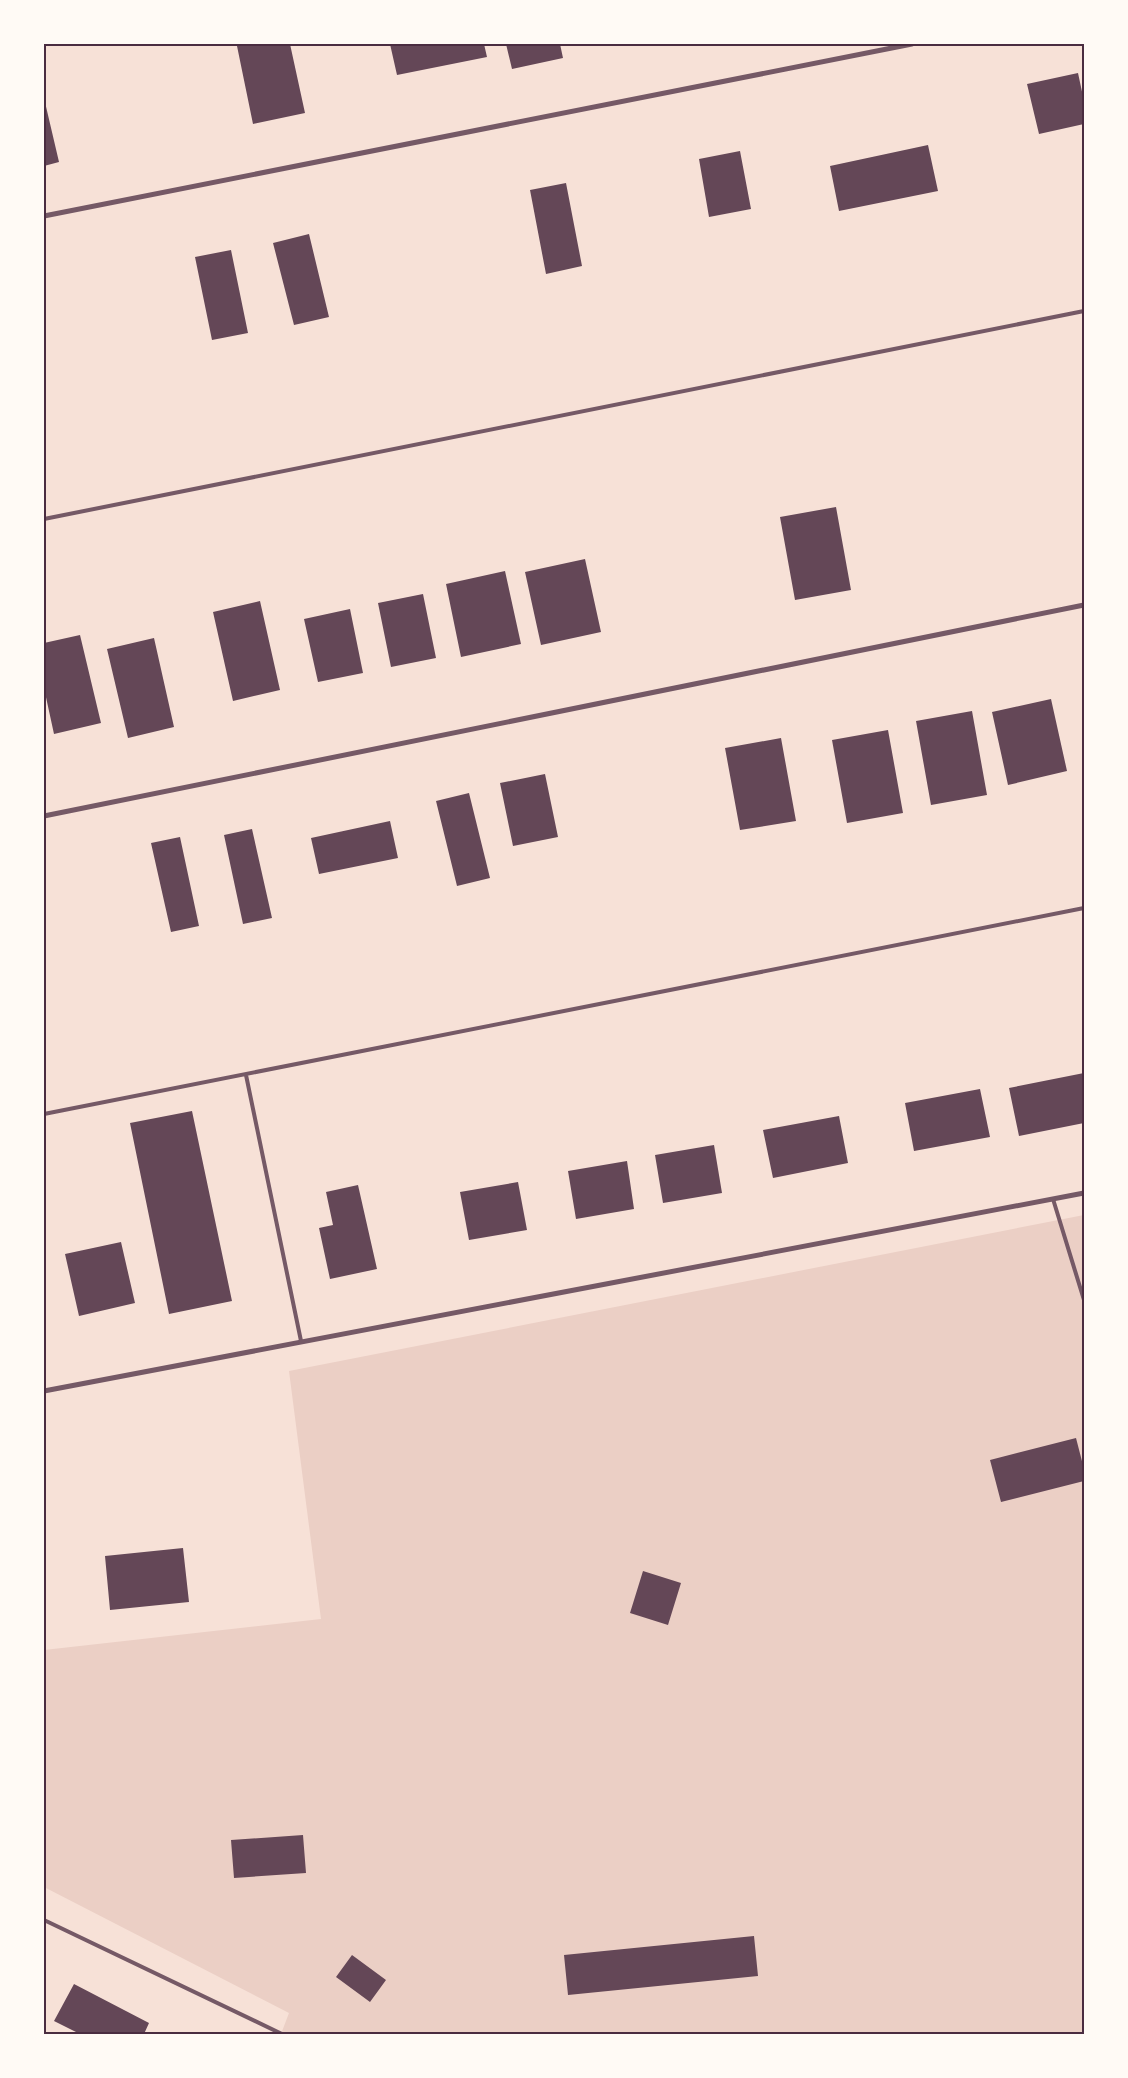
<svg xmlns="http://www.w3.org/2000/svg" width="1128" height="2078" font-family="Barlow,sans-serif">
  <rect width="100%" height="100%" fill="#f7e1d7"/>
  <path fill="#ebcfc5" d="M1084 1215V2034H281L289 2013 44 1887V1650L321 1619 289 1371Z"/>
  <path fill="#644757" d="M249 44H290L305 113 253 124 237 46Z
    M390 44H484L487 57 397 75Z
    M506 44H560L563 58 512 69Z
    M1078 73 1084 101V124L1039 134 1027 84Z
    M44 98 59 162 44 166Z
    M928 145 938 191 839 211 830 166Z
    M740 151 751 209 709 217 699 159Z
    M566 183 582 266 546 274 530 190Z
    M309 234 329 317 294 325 273 243Z
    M231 250 248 333 212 340 195 257Z
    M836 507 851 590 795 600 780 517Z
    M585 559 601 632 541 645 525 572Z
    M505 571 521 644 461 657 446 584Z
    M423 594 436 658 391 667 378 603Z
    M260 601 280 690 233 701 213 612Z
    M350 609 363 673 318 682 304 619Z
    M80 635 101 723 54 734 44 688V643Z
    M154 638 174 727 128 738 107 649Z
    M1051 699 1067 771 1008 785 992 712Z
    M972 711 987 795 931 805 916 721Z
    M888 730 903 813 847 823 832 740Z
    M781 738 796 821 740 830 725 748Z
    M545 774 558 837 513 846 500 783Z
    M469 793 490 878 457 886 436 801Z
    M390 821 398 858 319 874 311 838Z
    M252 829 272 918 243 924 224 835Z
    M180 837 199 926 171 932 151 843Z
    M1084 1073V1123L1019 1136 1009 1088Z
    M980 1089 990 1137 914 1151 905 1103Z
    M192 1111 232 1301 169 1314 130 1123Z
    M839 1116 848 1163 773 1178 763 1130Z
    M714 1145 722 1193 663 1203 655 1155Z
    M627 1161 634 1209 576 1219 568 1171Z
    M518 1182 527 1230 469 1240 460 1192Z
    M358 1185 377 1269 330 1279 319 1228 333 1225 326 1192Z
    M121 1242 135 1303 79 1316 65 1254Z
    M1076 1438 1084 1469V1481L1001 1502 990 1460Z
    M183 1548 189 1602 110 1610 105 1556Z
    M643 1571 681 1583 668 1625 630 1613Z
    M303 1835 306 1873 234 1878 231 1840Z
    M754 1936 758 1976 568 1995 564 1955Z
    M352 1955 386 1980 370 2002 336 1977Z
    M74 1984 149 2023 144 2034H80L54 2021Z"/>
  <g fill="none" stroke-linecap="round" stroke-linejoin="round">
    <path stroke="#755966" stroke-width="4" d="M44 519 1084 311
      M246 1075 301 1341
      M44 1114 1084 908
      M1053 1199 1084 1300
      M44 1920 282 2034"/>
    <path stroke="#755966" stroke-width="5" d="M44 216 912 44
      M44 816 1084 605
      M44 1391 1084 1193"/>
  </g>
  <rect width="1128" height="2078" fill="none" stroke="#fffaf5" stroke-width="90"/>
  <rect x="45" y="45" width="1038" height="1988" fill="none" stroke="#4a2c40" stroke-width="2"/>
</svg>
